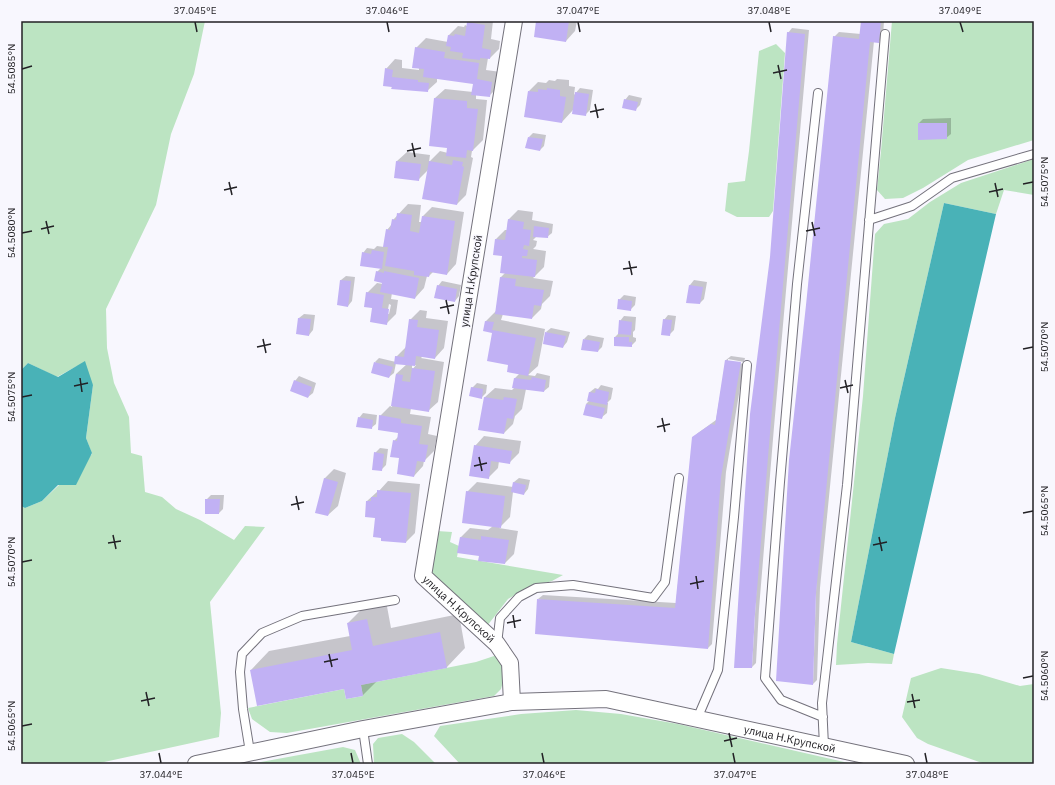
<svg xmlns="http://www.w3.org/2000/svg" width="1055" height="785" font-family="'IBM Plex Sans',sans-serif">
  <rect width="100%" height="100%" fill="#f8f7fe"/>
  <path fill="#bce4c2" d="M21 21H205L194 74 171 134 156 205 106 309 107 348 114 383 129 417 131 453 142 456 145 492 162 497 176 509 200 520 234 540 245 526 265 527 210 602 221 713 219 737 95 764H21V506L25 508 42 501 92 454 86 438 93 385 77 366 57 377 28 363 21 370Z
    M892 21H1034V140L968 160 923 188 903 198 885 199 877 190 881 151Z
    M776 44 785 53 773 211 769 217H737L725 211 728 183 745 181 749 151 759 51Z
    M1034 159V195L1004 190 996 214 944 203 895 418 851 642 894 654 892 664 868 663 836 665 837 644 863 396 875 234 884 224 908 219 930 202 961 183Z
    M437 531 452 532 450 542 459 546 457 557 563 575 552 581 527 588 508 599 487 626 430 573Z
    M497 655 506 670 501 689 494 696 287 733 270 732 252 719 248 708 344 689 346 699 363 696 361 685 476 662Z
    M941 668 979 674 1020 686 1034 684V764H985L928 744 917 738 902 717 911 678Z
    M576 710 621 714 678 724 853 764H460L434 736 440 726 521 714Z
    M402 734 414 742 436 764H374L373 744 378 738Z
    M343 747 355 750 361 764H250Z"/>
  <path fill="#49b2b7" d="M944 203 996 214 894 654 851 642 895 418Z
    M85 361 93 385 86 438 92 453 76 485H58L42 501 25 508 21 506V370L28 363 58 377Z"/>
  <path fill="#0003" fill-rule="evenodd" d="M470 21H493L491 39 500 41 499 49 490 58H488L486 70 501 72 499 86 489 96 476 94V99L487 100 483 140 472 151 471 157 473 158 466 195 457 204 428 170 418 180 395 177 397 161 407 152 430 155 429 162 440 151 448 153V147L435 98 445 89 473 92 474 83 437 78V82L427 91 392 88 386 69 395 59 402 60V68L419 70 416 48 426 38 448 42 449 35 458 26 464 27 465 25 467 26 468 23Z
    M537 21H577L575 31 566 41Z
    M862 21H884L883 37 878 42 874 41 820 588 817 680 813 684 834 37 839 32 861 34Z
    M792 28 809 30 774 427 759 609 756 663 752 667 788 33Z
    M557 79 569 80V86L575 87 574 95 580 88 593 90 590 110 585 115 573 110 562 122 529 91 538 82 546 83 549 80 555 81Z
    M629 95 642 98 640 105 635 110 625 100Z
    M951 118V134L946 138 919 123 923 119Z
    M533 133 546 135 544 146 540 150 529 137Z
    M408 204 421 205 419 222H422L423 216 432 207 464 212 456 264 447 274 433 272 429 276H427L424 288 415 298 392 293 391 299 398 300 396 314 386 324 373 308 367 293 377 283 383 284 377 272 381 268 363 253 367 248 374 249 377 246 384 247 387 230 392 224 393 220ZM389 304 391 305 389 314H387Z
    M518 210 533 212 532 220 553 224 552 233 547 237 537 236 533 240 537 241 536 246 533 249 546 251 544 267 533 278 553 281 550 296 542 304 541 309 532 318 503 314 501 320 545 329 538 366 528 375 535 376 537 373 550 376 549 387 544 391 526 389 522 409 515 416 513 424 504 433 479 429 485 397 495 388 512 390 515 387H514L515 378 520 373 510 364 494 332 484 330 486 321 496 311 501 277 506 272 503 256 496 239 505 230H507L508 220Z
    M346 276 355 277 352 301 348 306 341 280Z
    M694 280 707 282 704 299 700 303 687 302 690 285Z
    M442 281 461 285 459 296 455 301 438 286Z
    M624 295 636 297 635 305 630 310 619 300Z
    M420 310 427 311 426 318 448 321 444 348 435 358 423 356 421 358 444 362 438 402 428 411 411 408 410 414 431 417 428 434 437 436 434 451 424 461 423 466 414 476 400 457 394 441 399 436V432L380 416 390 406 392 407 396 374 407 364 396 363 394 373 389 377 375 362 379 358 396 362V357L406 347 410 320ZM412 365H416L412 370Z
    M304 314 315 315 313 330 309 335 299 318Z
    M668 315 676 316 674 330 669 335 664 320Z
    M624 316 636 317 635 330 633 332V337L636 338V341L631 346 615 345V337L619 333 620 321Z
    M551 328 570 332 567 342 563 347 546 332Z
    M588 335 604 338 602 347 598 351 584 339Z
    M731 356 745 358 744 362 728 359V361L744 364 726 472 712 644 708 648 538 599 543 595 676 603 693 438 698 433 716 420 726 360Z
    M299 376 316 383 313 393 308 397 295 381Z
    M477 383 487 385 486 393 481 398 472 388Z
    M601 385 613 388 611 399 607 403H608L607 413 602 417 586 404 590 400V392L595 388 598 389Z
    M363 413 377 415 376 424 371 428 359 418Z
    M484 436 521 441 519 453 509 463 499 461 498 468 488 478 475 446Z
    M380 448 388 449 386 465 381 470 375 453Z
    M334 469 346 473 338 506 328 515 324 479Z
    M519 478 530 480 528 489 524 494 513 492 510 517 499 528 518 531 514 554 505 563 480 555 459 552 461 537 470 528 488 530 493 526 467 492 477 482 513 487 514 482Z
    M388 481 420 484 415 533 406 542 376 517 367 501 377 492H378Z
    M211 495H224L223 509 219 513 206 500Z
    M386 601 391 628 459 614 465 648 447 667 377 681 363 695 347 698 345 687 251 670 269 651 350 636 348 623 366 605Z"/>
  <path fill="#c1b1f4" d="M536 21H569L566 42 534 37Z
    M861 21H881L879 43 870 42 816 593 813 685 776 681 789 460 806 305 833 36 859 39Z
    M467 22 485 25 482 48 491 50 490 59 480 58V60L462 58 463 53 450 51 451 47 446 46 448 35 454 36 455 34 465 36Z
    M787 32 805 34 770 433 755 614 752 668H734L750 414 770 257Z
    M415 47 445 52 444 58 479 63 477 79 492 82 490 97 471 95 473 84 423 77 424 69 412 68Z
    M385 68 393 70 392 77 418 80V82L429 83 428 92 391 89 392 87 383 86Z
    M547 88 560 90V96L566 97 562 123 524 117 528 91 538 92V89L547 90Z
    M575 92 589 94 586 116 572 114Z
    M434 98 467 101V108L478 109 473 151 467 150 466 158 446 156 447 148 429 146Z
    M624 99 638 102 636 111 622 108Z
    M918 123H947V139L918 140Z
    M528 137 543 139 540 151 525 148Z
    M453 160 463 162 462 166 464 167 457 205 422 199 429 161 452 165Z
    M396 161 421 164 419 181 394 178Z
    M397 213 412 215 410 231 419 233 422 216 455 221 447 275 430 272 429 277 414 275V271L385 266 388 247H383L386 229 390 230 392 219 396 220Z
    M508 219 524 222 523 229 531 230 529 246 524 245 523 249 528 250 527 256H522V258L537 260 535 277 500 273 502 256 493 255 495 239 505 240Z
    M534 226 549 228 548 238 533 237Z
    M372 250 384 252 382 269 360 266 362 252 371 254Z
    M376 271 384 273V271L419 278 415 299 380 292 382 283 374 281Z
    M500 277 516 279 515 286 544 290 541 306 534 305 532 319 495 314Z
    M340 280 351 281 348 307 337 305Z
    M437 285 457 289 455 302 434 298Z
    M689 285 703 287 700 304 686 303Z
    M366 292 384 295 382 308 389 309 387 325 370 322 372 308 364 307Z
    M618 299 632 301 631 311 617 309Z
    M298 318 311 319 309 336 296 334Z
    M409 319 418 320 417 327 439 330 435 359 416 356 415 366 394 364 395 356 404 357Z
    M663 319 672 320 670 336 661 335Z
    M619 320 632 322 631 335 618 334Z
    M485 321 494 322 492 330 536 338 528 376 507 372 508 365 487 361 492 333 483 331Z
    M545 332 566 336 563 348 543 344Z
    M614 337H629V342H632V347L614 346Z
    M583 339 600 342 598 352 581 350Z
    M725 360 741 362 721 477 708 649 535 634 537 599 675 608 692 437 711 424 715 425Z
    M374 362 393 367 389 378 371 373Z
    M412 368 435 371 429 412 391 406 396 374 403 375 402 381 410 382Z
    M532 377 546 380 544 392 512 388 514 378 531 380Z
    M294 380 312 387 308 398 290 391Z
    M471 387 483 389 482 399 469 396Z
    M596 389 609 392 607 405 587 401 589 392 595 393Z
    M484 397 503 400 504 397 517 399 513 419 507 418 504 434 478 430Z
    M586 404 605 408 602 419 583 415Z
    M379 415 401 419V423L422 426 419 444 428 445 425 462 417 461 414 477 397 474 399 458 390 457 393 440 397 441 398 433 378 430Z
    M358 417 373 420 372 429 356 427Z
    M474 445 512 451 510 464 491 461 489 479 469 476Z
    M374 452 384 454 382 471 372 470Z
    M324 478 338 482 328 516 315 513Z
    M513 482 526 485 524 495 511 492Z
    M377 490 411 493 406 543 381 541V538L373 537 375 518 365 517 366 501H371V497H377Z
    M466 491 505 496 501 528 462 523Z
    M205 499H220L219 514H205Z
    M481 536 509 540 505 564 478 561 479 556 457 553 460 537 481 540Z
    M367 619 373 646 440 632 447 668 361 685 363 696 346 699 344 689 257 706 250 670 352 650 347 623Z"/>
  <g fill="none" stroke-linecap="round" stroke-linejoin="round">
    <defs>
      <path id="service" d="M818 93 797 284 780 482 765 678 781 700 823 717
        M869 220 912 206 952 178 1034 154
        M497 644 500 618 519 597 536 588 573 585 653 598 665 582 679 478
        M697 719 718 670 734 517 747 365
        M363 729 368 764
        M824 746 822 703 847 485 885 34
        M250 752 243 709 240 672 242 654 262 633 302 616 395 600"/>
      <g id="minor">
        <path id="s1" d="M514 21 475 258 423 576 497 644 510 663 512 702 606 699 906 764"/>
        <path d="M196 764 363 729 512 702"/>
      </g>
    </defs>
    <use href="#service" stroke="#74727c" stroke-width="10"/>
    <use href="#minor" stroke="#74727c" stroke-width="18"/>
    <use href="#service" stroke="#fff" stroke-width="8"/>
    <use href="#minor" stroke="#fff" stroke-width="16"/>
  </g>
  <path fill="none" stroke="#222125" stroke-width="1.5" d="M195 22 197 32M387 22 389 32M578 22 580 32M769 22 771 32M960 22 963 32M778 65 781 79M22 69 32 66M773 73 787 70M595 104 598 118M590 112 604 109M412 143 415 157M407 151 421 148M229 182 232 195M995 183 998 197M1023 184 1033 182M224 190 237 187M989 192 1003 189M46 221 49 234M812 222 815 236M41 229 54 226M806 231 820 228M22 233 32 231M629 261 632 275M623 269 637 267M446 300 449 314M440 308 454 305M263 339 266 353M257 347 271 344M1023 349 1033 347M80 378 82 392M845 380 848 393M74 386 88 383M840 388 853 385M22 397 32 395M662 418 665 432M657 427 670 424M479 457 482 471M474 466 487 463M296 496 299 510M291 505 304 502M1023 513 1033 511M113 535 116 549M879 537 882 551M108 543 121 541M873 545 887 542M22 562 32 560M696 576 698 589M690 584 704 581M513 615 515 628M507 623 521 620M329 654 332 667M324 662 338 659M1023 678 1033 676M146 692 149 706M912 694 915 708M141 701 155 698M907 702 920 700M22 726 32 724M729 733 732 747M724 741 737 738M159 753 161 763M351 753 353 763M542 753 544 763M733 753 735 763M925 753 927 763"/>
  <g text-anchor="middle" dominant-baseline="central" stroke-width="3" stroke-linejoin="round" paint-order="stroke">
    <g font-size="11" fill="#222125" stroke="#f8f7fe">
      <text transform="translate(471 281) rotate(-81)">улица Н.Крупской</text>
      <text stroke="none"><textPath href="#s1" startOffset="611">улица Н.Крупской</textPath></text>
      <text stroke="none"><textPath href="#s1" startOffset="1007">улица Н.Крупской</textPath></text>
    </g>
  </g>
  <rect width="1055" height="785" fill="none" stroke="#f8f7fe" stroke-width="44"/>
  <rect x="22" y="22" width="1011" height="741" fill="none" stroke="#222125" stroke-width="1.5"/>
  <g font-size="10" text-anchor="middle" fill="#222125">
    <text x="195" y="14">37.045°E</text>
    <text x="387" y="14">37.046°E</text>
    <text x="578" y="14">37.047°E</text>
    <text x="769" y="14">37.048°E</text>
    <text x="960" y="14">37.049°E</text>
    <text transform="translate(11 69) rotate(-90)" y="4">54.5085°N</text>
    <text transform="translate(1044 182) rotate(-90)" y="4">54.5075°N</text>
    <text transform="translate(11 233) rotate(-90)" y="4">54.5080°N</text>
    <text transform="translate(1044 347) rotate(-90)" y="4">54.5070°N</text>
    <text transform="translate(11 397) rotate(-90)" y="4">54.5075°N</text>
    <text transform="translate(1044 511) rotate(-90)" y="4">54.5065°N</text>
    <text transform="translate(11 562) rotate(-90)" y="4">54.5070°N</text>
    <text transform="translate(1044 676) rotate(-90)" y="4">54.5060°N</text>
    <text transform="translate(11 726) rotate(-90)" y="4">54.5065°N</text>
    <text x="161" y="778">37.044°E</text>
    <text x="353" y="778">37.045°E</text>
    <text x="544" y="778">37.046°E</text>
    <text x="735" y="778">37.047°E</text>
    <text x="927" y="778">37.048°E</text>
  </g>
</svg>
